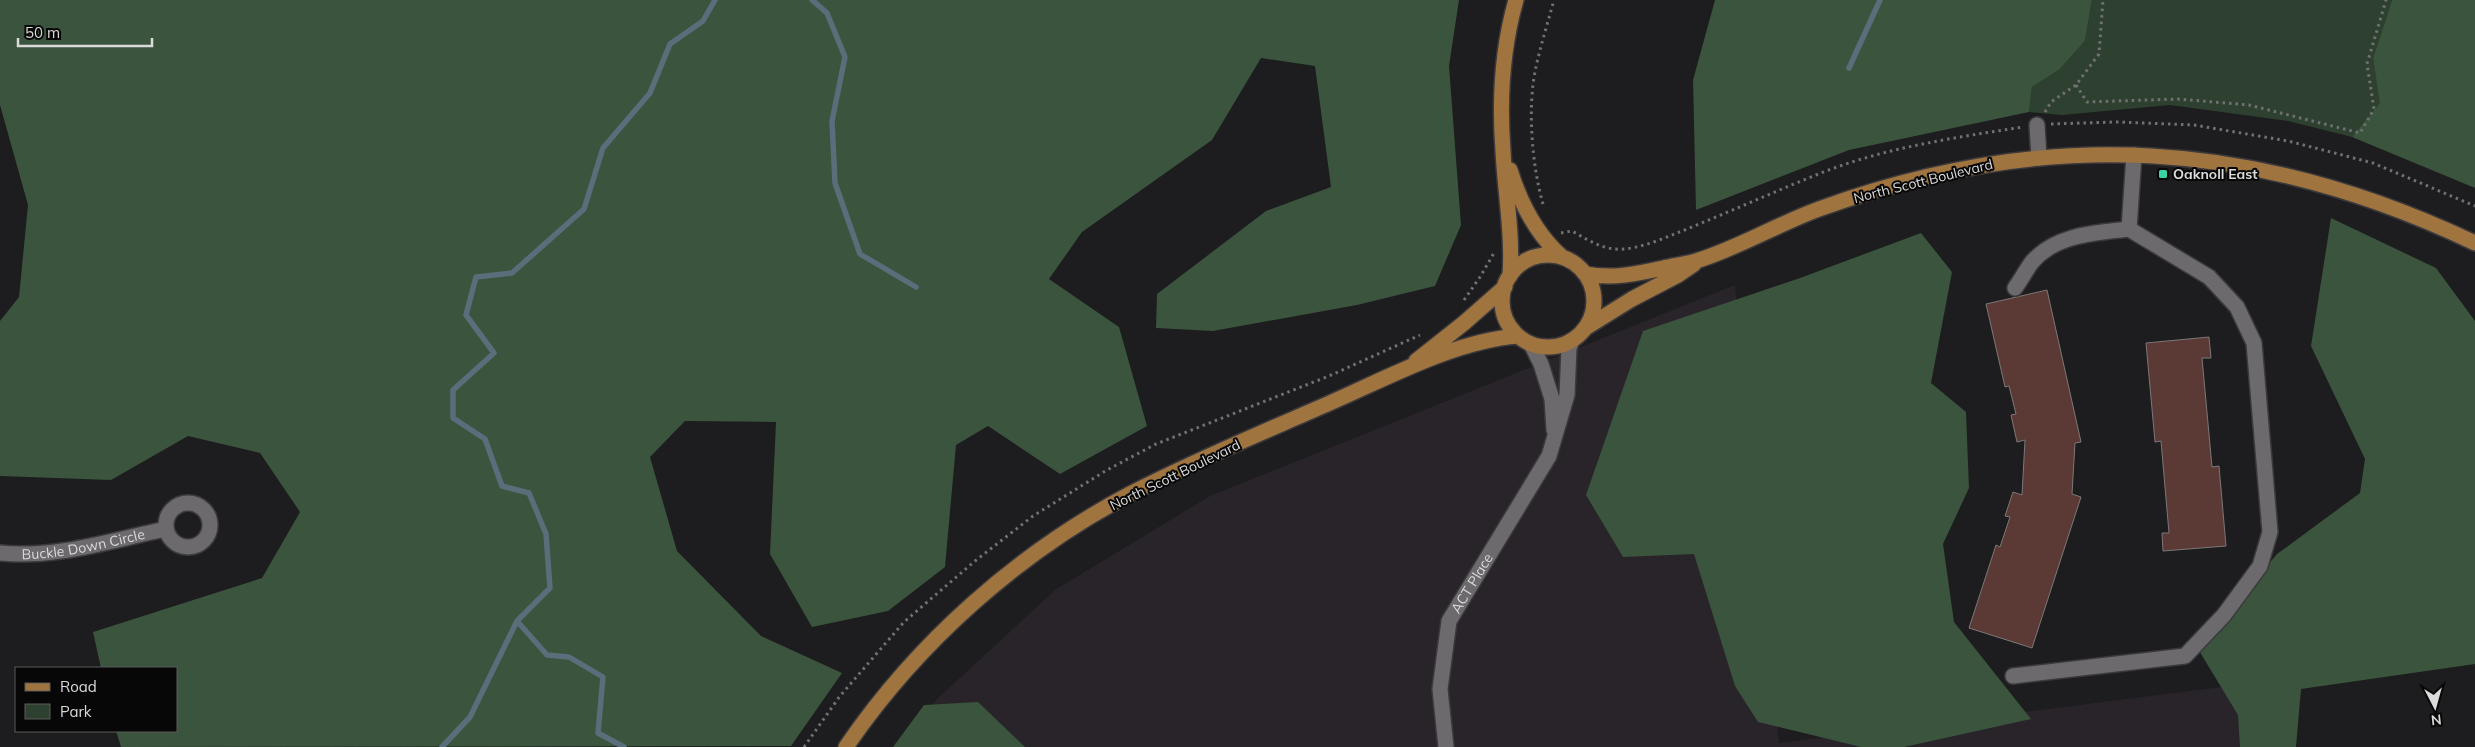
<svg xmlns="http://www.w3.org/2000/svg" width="2475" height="747" font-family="Mulish,sans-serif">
  <rect width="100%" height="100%" fill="#1d1c1e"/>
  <path fill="#29242a" d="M1735 285 1779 743 2261 682 2268 747H902L936 700 1055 590 1210 496Z"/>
  <path fill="#2e4130" d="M2092 0H2392L2373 58 2381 103 2352 137 2288 121 2170 105 2062 115 2029 112 2032 87 2059 70 2085 41Z"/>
  <path fill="#3a543d" d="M0 0H1459L1449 66 1461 225 1435 286 1357 305 1213 331 1156 328 1157 294 1266 211 1331 187 1315 66 1261 58 1212 140 1082 232 1049 279 1119 327 1147 426 1060 474 988 426 956 445 945 567 888 611 812 627 770 554 776 422 685 421 650 457 677 551 761 636 842 673 791 746 121 747 116 731H176V668H101L93 632 262 578 300 512 260 453 188 436 111 480 0 476V321L19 297 28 205 0 105Z
    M1715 0H2092L2085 41 2059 70 2032 87 2029 112 1849 150 1696 210 1693 80Z
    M2392 0H2475V188L2352 137 2380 103 2373 58Z
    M2331 218 2436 268 2475 321V664L2301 689 2296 747H2240L2238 715 2198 649 2277 554 2360 493 2365 459 2311 346Z
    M1921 233 1952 272 1931 383 1966 412 1969 488 1943 544 1954 622 2031 719 1904 747H1861L1758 722 1735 686 1694 554 1623 557 1586 495 1643 331 1800 278Z
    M978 702 1025 747H893L924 705Z"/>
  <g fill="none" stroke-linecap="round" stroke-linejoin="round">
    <path stroke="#596d7a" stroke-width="5.5" d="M812 0 827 13 845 57 832 121 835 183 860 254 916 287
      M1849 68 1880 0
      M442 747 470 717 517 621
      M624 747 598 733 603 677 569 657 547 655 517 621 550 588 546 534 529 493 502 486 485 439 453 418V390L494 353 466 315 476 277 512 273 584 209 603 148 650 93 670 44 703 21 715 0"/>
  </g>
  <path fill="#5b3a36" stroke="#7c7878" d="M2047 290 2081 442 2075 443 2072 494 2081 497 2032 648 1969 628 1996 545 2000 547 2010 517 2005 516 2013 492 2022 495 2025 440 2017 442 2011 415 2016 414 2009 386 2005 387 1986 304Z
    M2209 337 2211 358H2202L2212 467 2219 466 2226 546 2163 551 2162 533H2169L2161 441 2155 442 2146 343Z"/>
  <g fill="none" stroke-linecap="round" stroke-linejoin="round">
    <defs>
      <g id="minor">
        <path d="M2037 125 2039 158"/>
        <path d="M2015 288C2021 280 2026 270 2032 262 2056 234 2096 233 2129 229L2134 155"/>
        <path d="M1531 344 1541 364 1552 399 1554 430"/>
        <circle cx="188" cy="525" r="22"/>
        <path id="s1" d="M0 553C55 559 112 540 166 529"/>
        <path d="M2013 676 2185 656 2224 615 2260 566 2270 532 2254 343 2237 307 2209 277 2129 229"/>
        <path id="s2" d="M1446 747 1440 689 1449 621 1549 456 1567 395 1569 348 1572 340"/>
      </g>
      <path id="major" d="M1510 170C1520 202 1537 235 1562 257
        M1502 301a46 46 0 1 1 92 0a46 46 0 1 1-92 0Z
        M1585 274C1613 279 1636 274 1663 268 1675 265 1688 264 1699 260 1740 247 1778 224 1819 209 2047 126 2256 139 2475 243
        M1510 276C1513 234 1505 192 1503 151 1499 99 1502 49 1516 0
        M1587 327 1632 299 1678 275 1694 264
        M1416 361 1464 323 1505 287
        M846 747C917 643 1018 553 1130 494 1195 460 1264 432 1332 402 1389 377 1455 341 1518 336"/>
    </defs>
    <use href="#minor" stroke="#3b393b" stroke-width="18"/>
    <use href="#major" stroke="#3b393b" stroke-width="18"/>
    <path stroke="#717072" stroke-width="3" stroke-dasharray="2.5 4" stroke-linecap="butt" d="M2076 85 2087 102 2178 99 2249 105 2360 133 2374 109 2367 64 2386 0
      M2045 112 2051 102 2076 85 2099 54 2103 0
      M2051 124 2116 122 2194 125 2288 141 2373 163 2475 206
      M1543 204C1532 166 1527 106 1536 67 1541 44 1548 22 1554 0
      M1561 233 1572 231C1588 240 1604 251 1624 249 1645 247 1664 238 1682 231 1727 213 1771 193 1816 175 1882 148 1952 138 2023 127
      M1464 300 1480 277 1494 253
      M804 747 840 696 904 622 975 561 1033 516 1107 470 1156 444 1329 376 1420 335"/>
    <use href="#minor" stroke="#6c6a6c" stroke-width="15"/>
    <use href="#major" stroke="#9f743f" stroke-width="15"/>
  </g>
  <rect fill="#38d4a6" stroke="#070707" stroke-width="2" x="2158" y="169" width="10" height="10" rx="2.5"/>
  <g text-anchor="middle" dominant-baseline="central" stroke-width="4" stroke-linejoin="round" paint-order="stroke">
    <g font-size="14" font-weight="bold" fill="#dbdadb" stroke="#070707" text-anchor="start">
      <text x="2173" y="174">Oaknoll East</text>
    </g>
    <g font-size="14" fill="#dbdadb" stroke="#070707">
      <text transform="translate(1923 181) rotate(-14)">North Scott Boulevard</text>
      <text transform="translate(1175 475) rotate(-26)">North Scott Boulevard</text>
      <text stroke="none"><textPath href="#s1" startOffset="84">Buckle Down Circle</textPath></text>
      <text stroke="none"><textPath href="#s2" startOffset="171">ACT Place</textPath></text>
    </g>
  </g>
  <rect x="15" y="667" width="162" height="65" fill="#070707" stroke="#5c5b5c"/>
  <rect x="25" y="683" width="25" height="8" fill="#9f743f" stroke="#5c5b5c"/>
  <text x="60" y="692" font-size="15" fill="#dbdadb">Road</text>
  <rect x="25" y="704" width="25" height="15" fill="#2e4130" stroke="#5c5b5c"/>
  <text x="60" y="717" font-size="15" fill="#dbdadb">Park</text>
  <g transform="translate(2435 707) rotate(174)" stroke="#070707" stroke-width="4" paint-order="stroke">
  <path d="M0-4L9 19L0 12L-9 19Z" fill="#dbdadb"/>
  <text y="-8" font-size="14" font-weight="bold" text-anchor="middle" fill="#dbdadb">N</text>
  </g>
  <path d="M18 38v8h134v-8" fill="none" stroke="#dbdadb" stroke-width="2.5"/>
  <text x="25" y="38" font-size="15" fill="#dbdadb" stroke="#070707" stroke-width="4" paint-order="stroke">50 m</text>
</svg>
